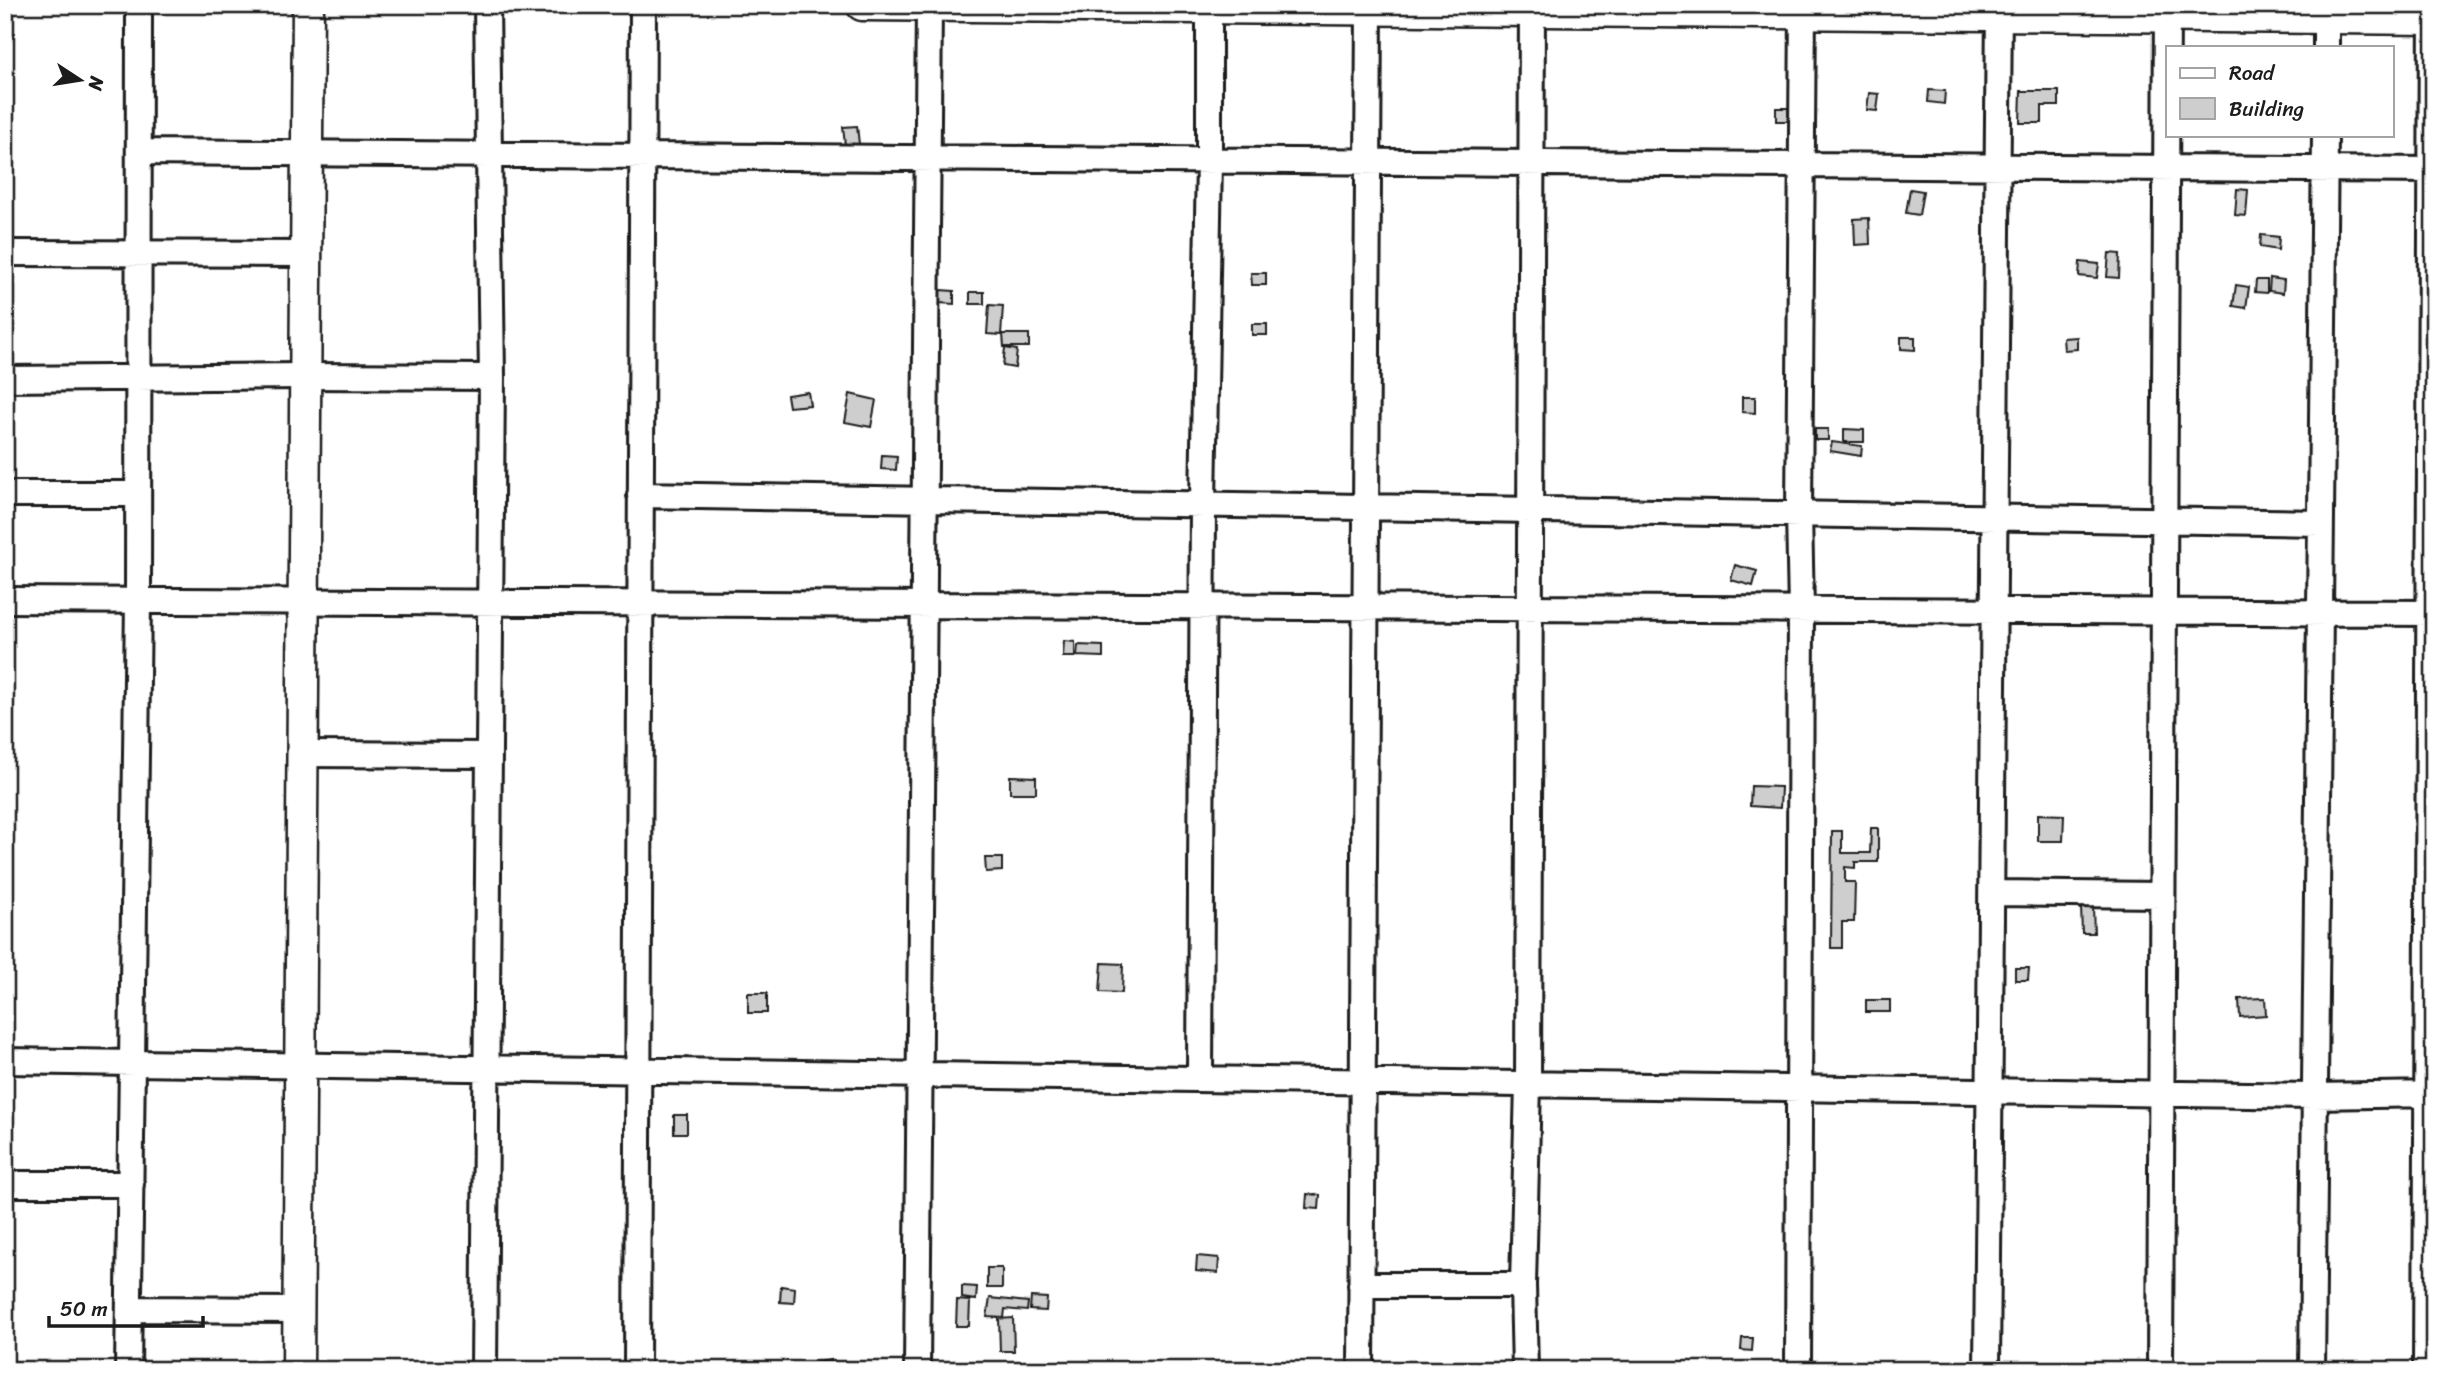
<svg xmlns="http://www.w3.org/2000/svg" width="2439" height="1375" font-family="Sriracha,sans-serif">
  <rect width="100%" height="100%" fill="#fff"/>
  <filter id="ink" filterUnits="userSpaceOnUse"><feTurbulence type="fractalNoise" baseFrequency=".0143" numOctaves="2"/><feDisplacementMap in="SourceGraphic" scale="14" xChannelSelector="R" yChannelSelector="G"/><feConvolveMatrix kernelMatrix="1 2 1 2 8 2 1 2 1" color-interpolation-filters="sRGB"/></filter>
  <g filter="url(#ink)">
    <path fill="#cecece" stroke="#1c1c1c" stroke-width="2" d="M1929 90 1945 91 1944 104 1928 102Z
      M2021 91H2059V106H2042V123H2020Z
      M1869 93 1879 94 1877 111 1867 110Z
      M1776 108H1788V121H1776Z
      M857 126 859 144 845 145 843 127Z
      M1910 189 1923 191 1919 215 1906 213Z
      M2237 189 2248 190 2246 216 2235 215Z
      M1869 218 1870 244 1855 245 1854 219Z
      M2261 235 2279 237 2278 250 2260 247Z
      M2109 253 2120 254 2119 278 2107 277Z
      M2080 262 2099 264 2097 278 2079 276Z
      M1251 273H1266V285H1252Z
      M2270 278 2284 280 2283 293 2269 291Z
      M2256 280H2267V293L2255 292Z
      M2236 285 2249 287 2246 308 2233 306Z
      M940 290 954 291V304L939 303Z
      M970 292H984V304H970Z
      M989 305 1003 306 1001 335 987 334Z
      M1252 324H1267V335H1252Z
      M1003 334H1029V347H1004Z
      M1901 337H1915V350L1901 349Z
      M2077 337V349L2064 350 2063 338Z
      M1005 348 1017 350 1015 368 1003 366Z
      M808 392 810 405 789 407 787 395Z
      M850 394 876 400 871 427 845 422Z
      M1742 397H1755V413L1742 412Z
      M1815 429H1828V440H1815Z
      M1844 429 1864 430V442H1844Z
      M1832 442 1862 446 1861 456 1830 451Z
      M882 455 897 456 896 470 881 469Z
      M1735 565 1757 571 1753 586 1731 580Z
      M1064 641 1075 642V657H1063Z
      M1078 645 1103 646V657L1077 656Z
      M1010 776 1036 777V793H1010Z
      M1751 786 1781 787 1780 808 1750 806Z
      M2038 814 2064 815 2063 841H2038Z
      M1871 828H1878V862H1855V868L1845 867V882H1855L1854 922H1842V948H1831L1832 831H1842V853H1870Z
      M985 858H1002V871L986 872Z
      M2081 907H2093L2094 933H2082Z
      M1102 963 1123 964 1122 993 1100 992Z
      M2015 968H2029L2028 980H2015Z
      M748 993H767V1013H748Z
      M2265 998 2266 1015 2240 1017 2239 999Z
      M1866 1000H1890V1012H1866Z
      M674 1115H687V1133H674Z
      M1307 1194 1320 1195 1319 1209 1306 1208Z
      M1197 1256 1219 1258 1218 1273 1196 1271Z
      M987 1268H1002V1288H987Z
      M781 1286 795 1288 794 1303 780 1302Z
      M962 1286 977 1287 976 1300 962 1298Z
      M1031 1297 1047 1298 1046 1311 1030 1310Z
      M990 1298 1028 1302 1027 1311 1005 1309 1004 1318 987 1317Z
      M957 1300 970 1301 969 1326H956Z
      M1013 1318 1014 1351H1000L999 1319Z
      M1742 1338H1753L1752 1351 1741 1350Z
      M831 1360 832 1370H813L812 1363Z"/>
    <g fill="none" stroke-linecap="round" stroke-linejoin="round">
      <defs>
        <path id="minor" d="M2326 47V5
          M139 152 2434 170
          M5 253 306 254
          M5 379 305 376 492 377
          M5 494H138
          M640 495 2320 523
          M5 600 2434 613
          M302 754 489 755
          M1992 893 2162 895
          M5 1061 2314 1096 2434 1094
          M1200 1078 1203 503 1209 161V5
          M5 1184H131
          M1361 1285H1523
          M129 1309 298 1310
          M128 1370 138 601 139 5
          M484 1370 492 377 487 5
          M637 1370 643 5
          M917 1370 929 5
          M1361 1370 1369 5
          M1525 1370 1523 1285 1528 1084 1532 5
          M1798 1370 1801 610 1799 513 1803 5
          M1987 1370 1999 5
          M2160 1370 2167 5
          M2312 1370 2325 135
          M2426 1370 2432 5"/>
        <path id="tertiary" d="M862 5 2434 19
          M298 1370 308 5"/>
      </defs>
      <use href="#minor" stroke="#1c1c1c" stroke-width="30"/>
      <use href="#tertiary" stroke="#1c1c1c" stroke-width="35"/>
      <use href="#minor" stroke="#fff" stroke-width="24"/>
      <use href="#tertiary" stroke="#fff" stroke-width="30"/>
    </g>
  </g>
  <rect width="2439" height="1375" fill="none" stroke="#fff" stroke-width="28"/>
  <rect x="14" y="14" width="2411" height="1347" fill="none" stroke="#1c1c1c" stroke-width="2.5" filter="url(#ink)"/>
  <rect x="2166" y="46" width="228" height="91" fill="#ffffff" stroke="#a4a4a4" stroke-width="2"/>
  <rect x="2180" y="68" width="35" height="10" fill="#ffffff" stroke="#a4a4a4" stroke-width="2"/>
  <text x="2229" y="80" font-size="21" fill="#1c1c1c">Road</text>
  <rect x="2180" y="98" width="35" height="21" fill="#cecece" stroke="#a4a4a4" stroke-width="2"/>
  <text x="2229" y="116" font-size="21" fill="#1c1c1c">Building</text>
  <g transform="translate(80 80) rotate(102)" stroke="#ffffff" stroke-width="5" paint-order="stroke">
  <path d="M0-5L12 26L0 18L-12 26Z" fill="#1c1c1c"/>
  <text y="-10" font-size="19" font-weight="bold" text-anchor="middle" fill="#1c1c1c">N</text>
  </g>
  <path d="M49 1316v10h154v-10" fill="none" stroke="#1c1c1c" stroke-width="3.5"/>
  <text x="60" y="1316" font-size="21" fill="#1c1c1c" stroke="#ffffff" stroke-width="5" paint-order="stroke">50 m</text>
</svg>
